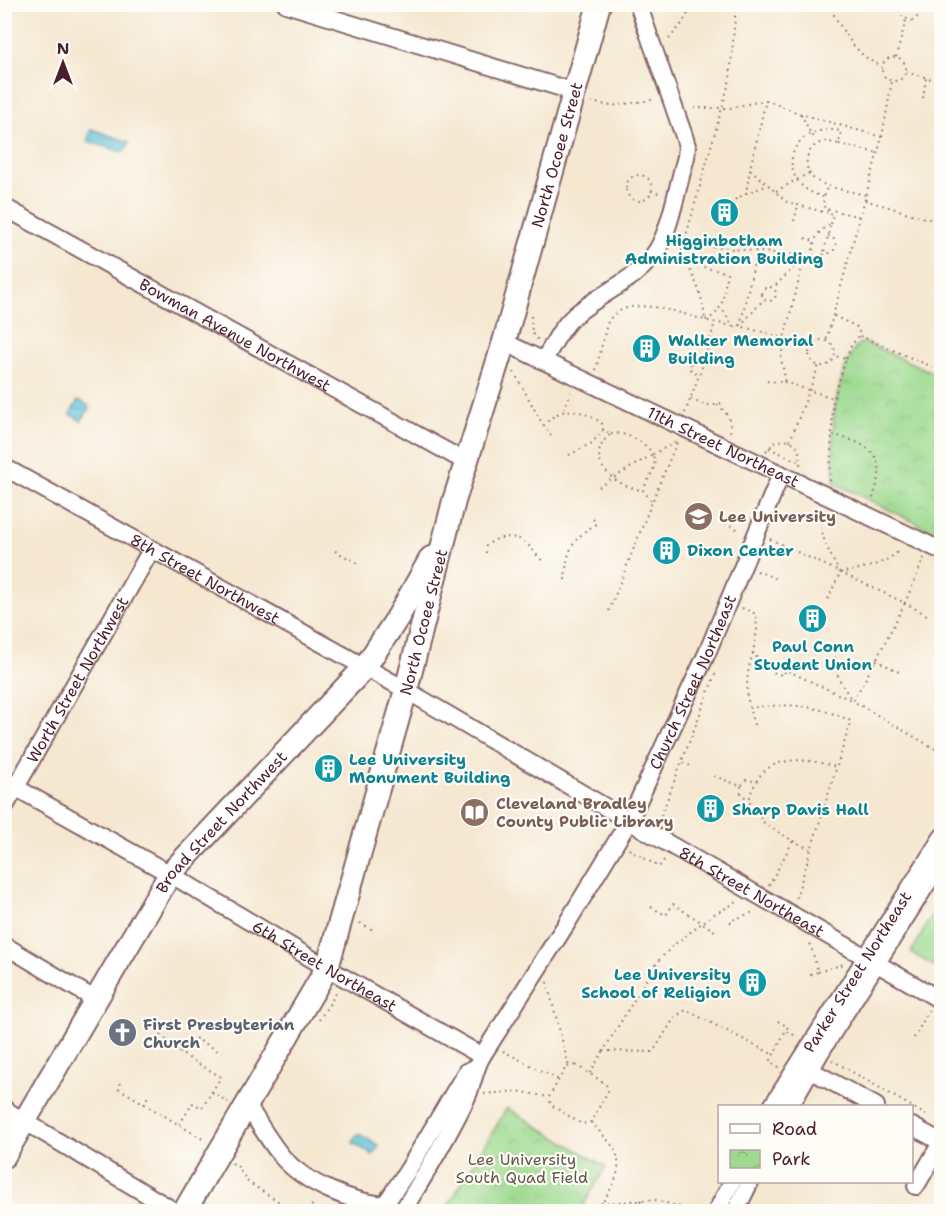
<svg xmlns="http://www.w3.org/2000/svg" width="946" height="1216" font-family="'Shantell Sans',sans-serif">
  <defs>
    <pattern id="park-crowns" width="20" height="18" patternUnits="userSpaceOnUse" patternTransform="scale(1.5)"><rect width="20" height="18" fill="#9dda8f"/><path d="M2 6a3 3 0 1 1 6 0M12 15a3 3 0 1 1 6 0" fill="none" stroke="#89bb7c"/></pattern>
    <pattern id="water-rules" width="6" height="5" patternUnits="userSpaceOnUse" patternTransform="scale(1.5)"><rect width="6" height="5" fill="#60c8db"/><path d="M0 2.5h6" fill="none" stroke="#55abbc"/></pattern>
  </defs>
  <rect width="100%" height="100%" fill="#fdfcf7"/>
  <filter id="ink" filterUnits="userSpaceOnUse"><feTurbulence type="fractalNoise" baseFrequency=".0167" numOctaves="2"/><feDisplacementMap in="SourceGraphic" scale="12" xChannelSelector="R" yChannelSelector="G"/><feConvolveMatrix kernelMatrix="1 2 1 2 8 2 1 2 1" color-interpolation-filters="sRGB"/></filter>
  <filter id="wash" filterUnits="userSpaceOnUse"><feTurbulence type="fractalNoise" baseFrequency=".008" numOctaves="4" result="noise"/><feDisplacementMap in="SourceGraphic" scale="24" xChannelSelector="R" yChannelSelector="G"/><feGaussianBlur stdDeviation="1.35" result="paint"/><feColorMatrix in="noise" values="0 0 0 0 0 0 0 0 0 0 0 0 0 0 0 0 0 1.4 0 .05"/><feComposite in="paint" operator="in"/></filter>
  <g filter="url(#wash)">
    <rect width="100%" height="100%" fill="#f5e7d0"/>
    <path fill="#9dda8f" stroke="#747c5d" stroke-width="1.5" d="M941 899 942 970H941L911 953Z"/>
    <path fill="url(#park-crowns)" stroke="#747c5d" stroke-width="1.5" d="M860 343H866L941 376V535L834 483C834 461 831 429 835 408 838 390 846 355 860 343Z
      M507 1108 606 1167 580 1211H445Z"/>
    <path fill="url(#water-rules)" stroke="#557483" stroke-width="1.5" d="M91 129 129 142 126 150 121 152 87 141Z
      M80 401 88 405 89 409 81 421 70 414 77 402Z
      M359 1134 379 1146 373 1155 353 1143 356 1135 357 1136Z"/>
  </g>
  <g filter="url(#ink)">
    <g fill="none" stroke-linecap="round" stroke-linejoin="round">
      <defs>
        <g id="minor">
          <path d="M286 4 575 92"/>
          <path id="s1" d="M4 207 466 462"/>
          <path id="s2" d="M504 342 942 551"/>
          <path d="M543 361C553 346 560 328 574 316 600 293 638 280 657 250 671 228 678 183 686 157L687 146 684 136 638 4"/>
          <path id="s3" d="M4 467 406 690 629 821 942 1001"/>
          <path id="s4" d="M4 781 170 874 327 968 482 1056"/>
          <path id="s5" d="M4 808 151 550"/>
          <path d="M4 945 96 1000"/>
          <path d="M810 1070 876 1106"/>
          <path d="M247 1105C259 1123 270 1143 284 1159 307 1184 351 1202 384 1205"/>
          <path id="s6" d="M772 1106 942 837"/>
          <path d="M790 1106 820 1053 942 860"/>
          <path d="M4 1109 176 1212"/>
          <path d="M912 1126 941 1142"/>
          <path d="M916 1186 942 1141"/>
          <path d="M380 1212 408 1170 466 1072 475 1068"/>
          <path id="s7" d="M402 1212C425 1175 447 1138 466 1099 473 1085 474 1070 482 1056L567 923 629 821 707 653 781 474"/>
          <path d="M716 1212 732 1182"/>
          <path d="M735 1212 750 1182"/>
        </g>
        <g id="major">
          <path id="s8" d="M4 1156 170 874 365 667 398 617 431 558"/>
          <path id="s9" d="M184 1212 327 968 406 690 454 501 504 342 599 4"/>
        </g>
      </defs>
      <use href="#minor" stroke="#866565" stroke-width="20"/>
      <use href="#major" stroke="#866565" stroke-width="26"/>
      <path stroke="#866565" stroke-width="2" stroke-dasharray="1.5 4.5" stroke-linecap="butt" d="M828 4C841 27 855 57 882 66
        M902 4 900 11 902 17 912 21 920 15 919 4
        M669 39 681 25 694 4
        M882 69a12 12 0 1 1 24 0a12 12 0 1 1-24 0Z
        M896 57 906 20
        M906 72 942 82
        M923 98 926 78
        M766 100 801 114 882 137 826 341
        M591 102 611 106 652 100
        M694 108H730L766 100 750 169 787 202 827 213
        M801 114 813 138
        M882 137 892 81
        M839 144 877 153
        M750 169 746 193 769 185
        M626 188a13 13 0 1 1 26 0a13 13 0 1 1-26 0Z
        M651 191 662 194
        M776 191 809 173
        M824 196 828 185
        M865 200 942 223
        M732 205 736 199 746 193
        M828 209 860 217
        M794 221 798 206
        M831 224 833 214 827 213 828 209 823 206 824 197C773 185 785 121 841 131L839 144C833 143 826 140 820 143 806 148 802 167 813 178 822 187 853 192 866 195
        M805 238 814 241
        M759 242 740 326 784 338 781 359 785 377 784 382 764 381
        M713 247 805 256 773 288
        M683 255C695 266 711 270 727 272 724 290 725 314 705 320
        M783 255 785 249
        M823 255 833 252 836 246 835 240 828 235
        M762 294a7 7 0 1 1 14 0a7 7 0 1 1-14 0Z
        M531 316 532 333 539 341
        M834 316 857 327 860 334 851 346 846 359
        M708 321 733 326 721 307
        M734 326H740L764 299
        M860 336 942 371
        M809 353a13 13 0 1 1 26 0a13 13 0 1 1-26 0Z
        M810 349 784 338 805 256 821 264 831 224C815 232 812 243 813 261
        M685 353 694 359 704 362
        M691 357 690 369 700 375
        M596 370 607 324C623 291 679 313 705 320 703 294 694 276 681 254L730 79 736 4
        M514 372 543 425
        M784 382 833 398
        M691 399C702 405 712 408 724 402
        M717 405C727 411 732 422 730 433
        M564 409 571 392
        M685 413 704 362 715 322
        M611 434C625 431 645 442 653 454L676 442
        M833 435C853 439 882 449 879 474 878 484 874 493 872 502
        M551 436 544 425C563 404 578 409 601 422L603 425V430L611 434C580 459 616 488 643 490
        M790 441 819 365
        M769 448 799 462
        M766 451 775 442C796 436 801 448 800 466
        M569 455 592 443 603 430
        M830 481 833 401 846 359 835 356
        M599 487 653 454 655 466 643 490 652 502 677 442
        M820 509C818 532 829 553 840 573
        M725 523 741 531
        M770 539 905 603 876 660 853 701 942 753
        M335 551 357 563
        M486 553V546C495 537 512 534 523 541 531 546 537 557 545 563
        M924 558 905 603 927 615
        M757 571 777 579
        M840 573C860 569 887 565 900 549
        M565 580C567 551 571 539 596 524L591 515
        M828 599 840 573
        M742 608 756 614 757 630 753 653
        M609 611 652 502
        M836 651C832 670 841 683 851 699
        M876 660 899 672
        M749 708C790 703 814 704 851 721L795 901
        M754 725C746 700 744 678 753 653 761 663 769 673 783 675L786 670 853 701
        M683 763 691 766
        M714 776 741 786 746 780 756 781
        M741 786V794L749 800
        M659 821 716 672
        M793 841 810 849
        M629 849 659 867 665 859
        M769 885 793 841 765 824 750 804C749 797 751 792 754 786 768 753 807 758 836 767
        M651 907 666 915 673 904 718 933
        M360 923 375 931
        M731 923 730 921 756 911
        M818 972 844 964
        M810 974 818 972 810 943
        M547 982 569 1067
        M319 1020 337 992
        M778 1021 788 1027 786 1030
        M161 1035 180 1053 221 1077 202 1108 193 1103 179 1125
        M914 1038 929 1010
        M503 1051 559 1080
        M603 1051 653 1052 675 1017 686 1010 772 1054
        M180 1053 188 1048 193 1037 222 1053
        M832 1060 926 1115
        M576 1065 606 1084 608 1091 591 1122 582 1124 551 1105 549 1097 566 1067Z
        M779 1067 770 1062 786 1030 797 1037
        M590 1073 657 962 675 944 711 916 737 902
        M940 1081 942 1082
        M120 1083 118 1088 206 1141
        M212 1092 228 1102
        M484 1094 517 1091 549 1097
        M144 1104 149 1094
        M591 1122C598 1131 607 1138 613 1147 628 1170 608 1193 596 1212
        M232 1163 238 1167 248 1182 295 1212
        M641 1200 643 1212
        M601 1203 655 1200 699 1212
        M310 1212 313 1202
        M626 1212 633 1200"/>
      <use href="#minor" stroke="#fff" stroke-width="16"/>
      <use href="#major" stroke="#fff" stroke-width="22"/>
    </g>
  </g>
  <defs>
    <symbol id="building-disc" viewBox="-11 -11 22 22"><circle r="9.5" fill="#0f9aa8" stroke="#fdfcf7"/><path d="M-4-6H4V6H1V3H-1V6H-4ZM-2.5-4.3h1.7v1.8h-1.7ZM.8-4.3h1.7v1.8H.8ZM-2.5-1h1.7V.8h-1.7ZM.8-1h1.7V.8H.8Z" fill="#fff"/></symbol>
    <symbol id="university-disc" viewBox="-11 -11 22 22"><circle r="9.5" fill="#8d6e63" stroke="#fdfcf7"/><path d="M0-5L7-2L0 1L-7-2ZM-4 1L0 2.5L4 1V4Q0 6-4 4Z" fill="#fff"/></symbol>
    <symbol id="library-disc" viewBox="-11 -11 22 22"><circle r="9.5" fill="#8d6e63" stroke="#fdfcf7"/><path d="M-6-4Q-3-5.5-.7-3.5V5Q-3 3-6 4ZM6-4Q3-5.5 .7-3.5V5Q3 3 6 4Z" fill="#fff"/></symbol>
    <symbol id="church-disc" viewBox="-11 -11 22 22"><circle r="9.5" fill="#6b7280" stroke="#fdfcf7"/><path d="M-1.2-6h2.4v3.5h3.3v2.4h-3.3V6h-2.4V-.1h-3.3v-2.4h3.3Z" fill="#fff"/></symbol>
  </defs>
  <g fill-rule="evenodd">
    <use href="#building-disc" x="708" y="196" width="33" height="33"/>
    <use href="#building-disc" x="630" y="332" width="33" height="33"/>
    <use href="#university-disc" x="682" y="500" width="33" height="33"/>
    <use href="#building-disc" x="650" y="534" width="33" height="33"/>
    <use href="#building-disc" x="796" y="602" width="33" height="33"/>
    <use href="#building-disc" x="312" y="752" width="33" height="33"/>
    <use href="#building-disc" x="694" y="792" width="33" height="33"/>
    <use href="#library-disc" x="458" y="796" width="33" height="33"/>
    <use href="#building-disc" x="736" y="966" width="33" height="33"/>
    <use href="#church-disc" x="106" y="1016" width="33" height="33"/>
  </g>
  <g text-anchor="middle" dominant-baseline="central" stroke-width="4.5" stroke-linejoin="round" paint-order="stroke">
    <g font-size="16" fill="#4a1f2b" stroke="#fdfcf7">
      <text stroke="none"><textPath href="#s9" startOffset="1128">North Ocoee Street</textPath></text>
      <text stroke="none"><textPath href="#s1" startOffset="264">Bowman Avenue Northwest</textPath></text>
      <text stroke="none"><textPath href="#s2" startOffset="243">11th Street Northeast</textPath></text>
      <text stroke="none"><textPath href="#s3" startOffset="230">8th Street Northwest</textPath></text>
      <text stroke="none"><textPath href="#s9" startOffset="642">North Ocoee Street</textPath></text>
      <text stroke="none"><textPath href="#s5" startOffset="148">Worth Street Northwest</textPath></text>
      <text stroke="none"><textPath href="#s7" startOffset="606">Church Street Northeast</textPath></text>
      <text stroke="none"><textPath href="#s8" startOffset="400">Broad Street Northwest</textPath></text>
      <text stroke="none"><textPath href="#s3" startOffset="860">8th Street Northeast</textPath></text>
      <text stroke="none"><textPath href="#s4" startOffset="370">6th Street Northeast</textPath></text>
      <text stroke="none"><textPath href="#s6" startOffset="159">Parker Street Northeast</textPath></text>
    </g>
    <g font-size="16" font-weight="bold" fill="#0d838f" stroke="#fdfcf7" text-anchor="start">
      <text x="724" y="240" text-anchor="middle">Higginbotham<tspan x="724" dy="18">Administration Building</tspan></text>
      <text x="668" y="340">Walker Memorial<tspan x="668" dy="18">Building</tspan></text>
      <text x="687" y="550">Dixon Center</text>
      <text x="813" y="646" text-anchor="middle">Paul Conn<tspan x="813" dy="18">Student Union</tspan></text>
      <text x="349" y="759">Lee University<tspan x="349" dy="18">Monument Building</tspan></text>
      <text x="732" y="809">Sharp Davis Hall</text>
      <text x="731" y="974" text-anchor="end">Lee University<tspan x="731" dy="18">School of Religion</tspan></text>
    </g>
    <g font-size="16" font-weight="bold" fill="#785e54" stroke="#fdfcf7" text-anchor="start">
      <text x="719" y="516">Lee University</text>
      <text x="496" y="803">Cleveland Bradley<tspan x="496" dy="18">County Public Library</tspan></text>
    </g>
    <g font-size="16" font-weight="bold" fill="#5b616d" stroke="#fdfcf7" text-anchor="start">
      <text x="143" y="1024">First Presbyterian<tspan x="143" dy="18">Church</tspan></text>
    </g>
    <g font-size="16" fill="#635749" stroke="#fdfcf7">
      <text x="522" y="1159">Lee University<tspan x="522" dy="18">South Quad Field</tspan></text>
    </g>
  </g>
  <rect width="946" height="1216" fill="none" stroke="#fdfcf7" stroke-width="24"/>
  <rect x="718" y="1105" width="195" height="78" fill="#fdfcf7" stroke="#b5a4a5" stroke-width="1.5"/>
  <rect x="730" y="1124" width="30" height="9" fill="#ffffff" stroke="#b5a4a5" stroke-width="1.5"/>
  <text x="772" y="1135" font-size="18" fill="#4a1f2b">Road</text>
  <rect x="730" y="1150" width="30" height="18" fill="url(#park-crowns)" stroke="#b5a4a5" stroke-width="1.5"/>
  <text x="772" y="1165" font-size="18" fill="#4a1f2b">Park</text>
  <g transform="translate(63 63)" stroke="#fdfcf7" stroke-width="4.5" paint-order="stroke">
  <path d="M0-4.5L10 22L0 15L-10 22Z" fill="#4a1f2b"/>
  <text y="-9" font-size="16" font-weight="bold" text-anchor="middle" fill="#4a1f2b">N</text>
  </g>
</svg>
